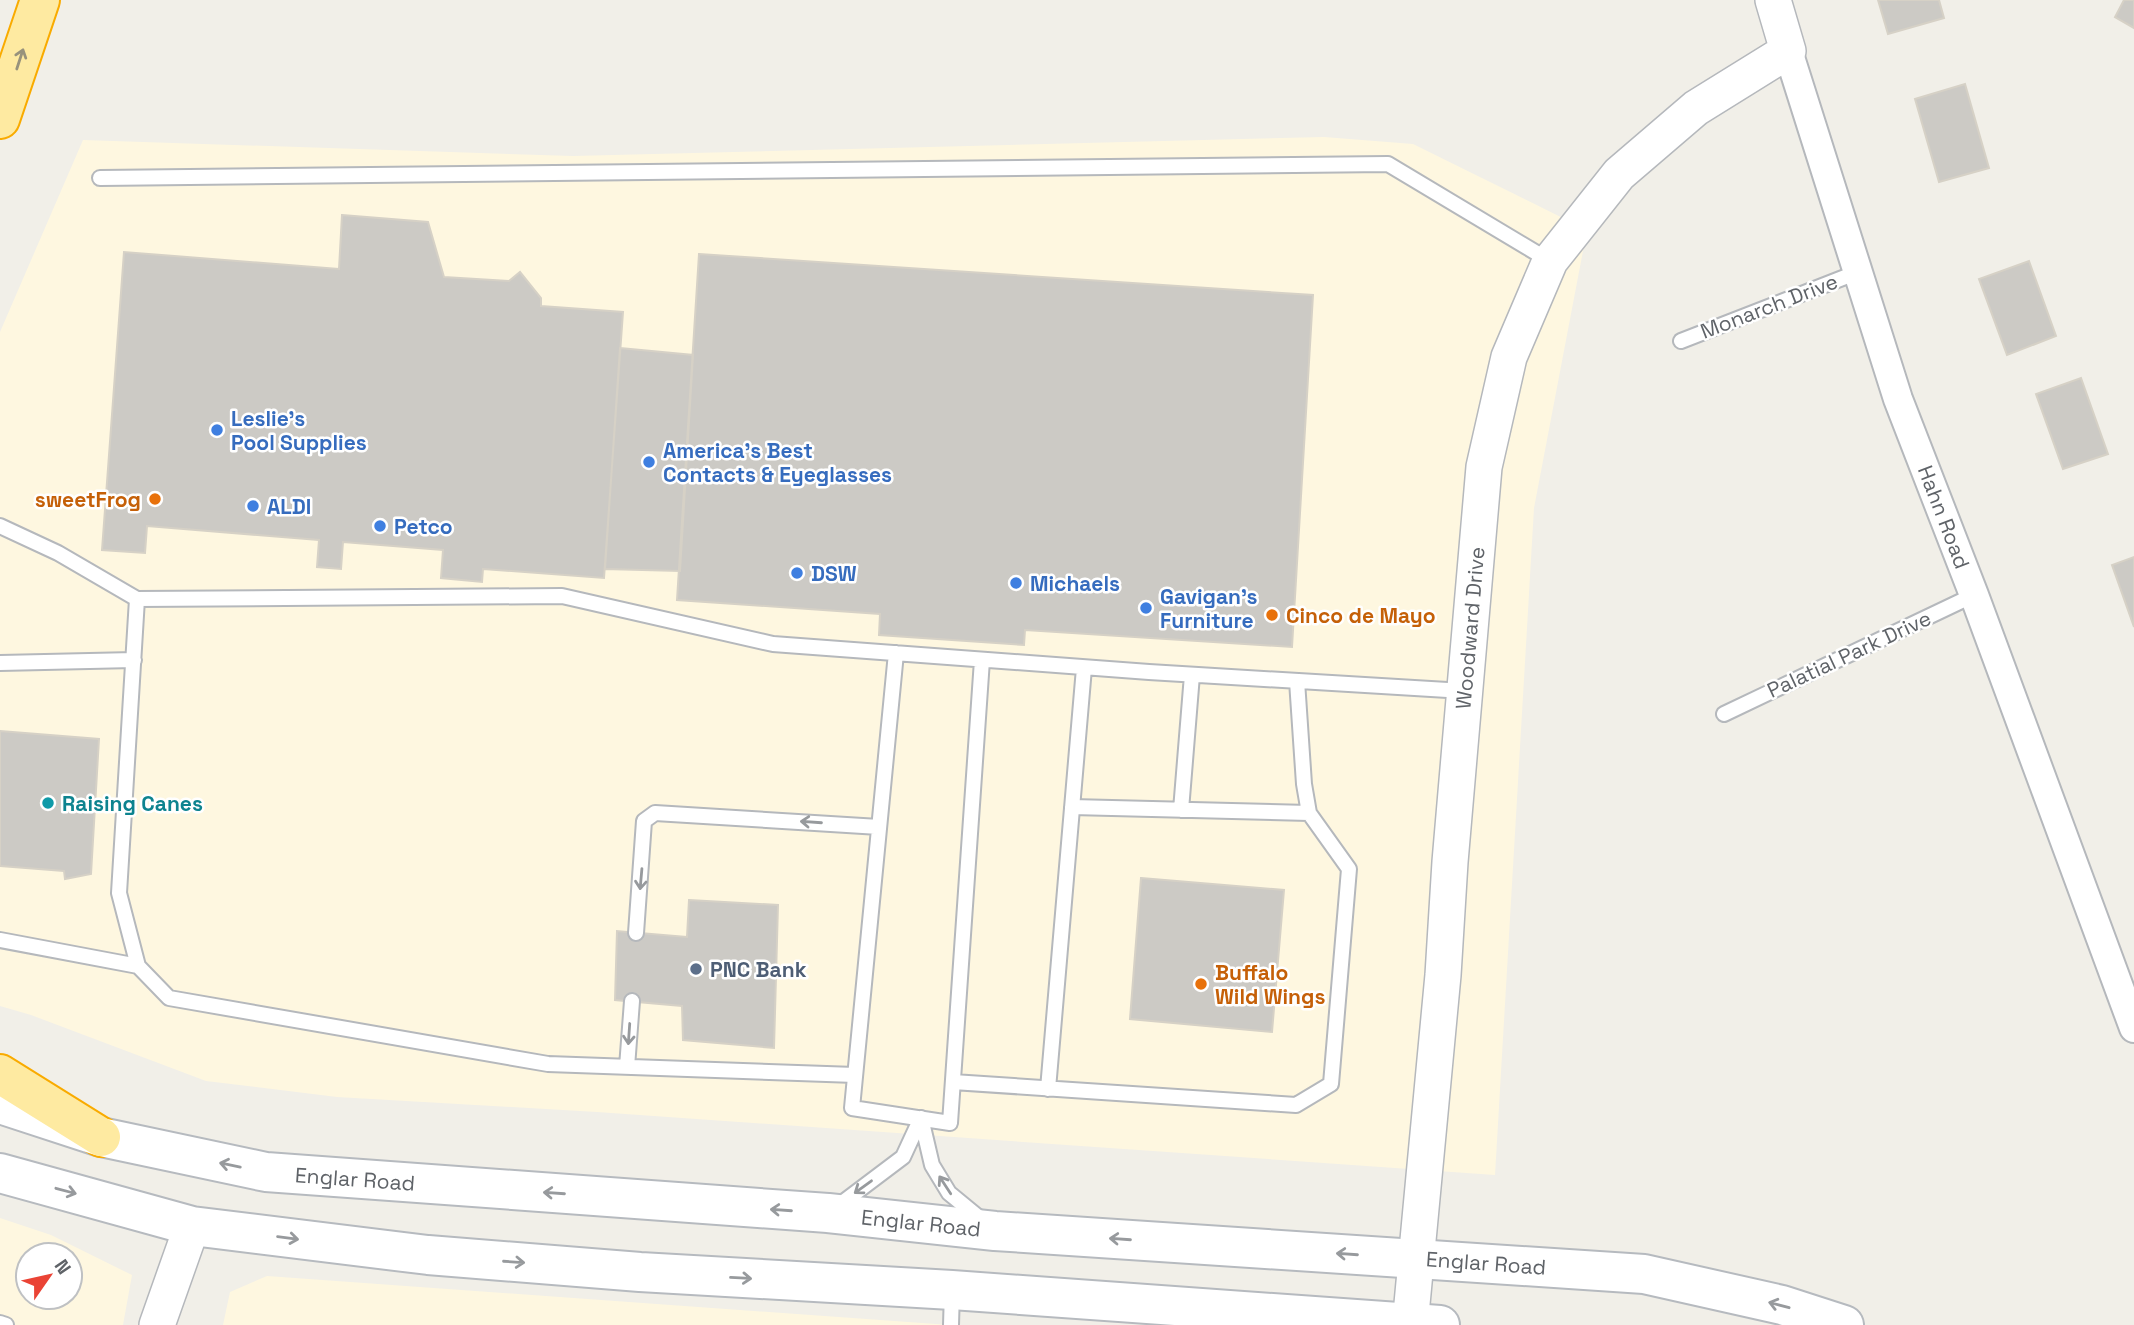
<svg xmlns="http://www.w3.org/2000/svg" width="2134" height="1325" font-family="'Space Grotesk',sans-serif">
  <rect width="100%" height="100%" fill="#f1efe8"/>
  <path fill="#fef7e0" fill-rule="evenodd" d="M1324 137 1413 144 1587 230 1534 508 1495 1175 597 1112 337 1097 206 1081 31 1015 0 1006V332L83 140 573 156Z
    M0 1218 51 1235 132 1275 123 1325H0ZM28 1255H70V1297H28Z
    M267 1276 950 1325H223L230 1292Z"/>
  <path fill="#cccac5" stroke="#d6d1c6" stroke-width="2" d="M1878 0H1939L1944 18 1888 34Z
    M2124 0H2134V28L2115 17Z
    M1965 84 1989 168 1939 182 1915 99Z
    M342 215 428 222 444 277 509 281 520 272 541 298V306L623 312 604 578 483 569 482 582 441 578 443 550 343 542 341 569 317 567 319 540 147 526 145 553 102 550 124 252 339 269Z
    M699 254 1313 295 1292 647 1025 630 1024 645 879 635 880 614 677 600Z
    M2029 261 2056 336 2007 355 1979 279Z
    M620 348 693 355 680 571 605 569Z
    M2081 378 2108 454 2063 469 2036 394Z
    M2134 557V627L2112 565Z
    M0 731 99 739 91 874 65 879 64 871 0 866Z
    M1141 878 1284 890 1272 1032 1130 1019Z
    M689 900 778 905 774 1048 683 1040 682 1006 615 1000 617 931 687 937Z"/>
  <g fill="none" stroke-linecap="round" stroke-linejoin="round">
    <defs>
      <path id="service" d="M100 178 1388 164 1550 261
        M1681 341 1858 272
        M0 526 58 553 137 599 562 596 773 644 1149 672 1464 691
        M137 599 119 893 138 966 169 998 548 1064 855 1075
        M896 653 852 1108 950 1123 982 660
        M0 663 134 660
        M1724 714 1974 595
        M1072 807 1309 813
        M1181 810 1192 675
        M636 933 644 821 655 813 879 827
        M0 940 138 966
        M627 1067 632 1001
        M953 1082 1296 1105 1331 1084 1349 869 1309 813 1304 784 1297 681
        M1048 1089 1084 668
        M921 1118 932 1165 949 1193 983 1221
        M838 1206 903 1157 921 1118
        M0 1323 6 1325
        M951 1325 952 1291"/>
      <path id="minor" d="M1788 51 1898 399 1974 595 2134 1028"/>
      <path id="tertiary" d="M157 1325 192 1226
        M1410 1325 1443 975 1450 862 1484 467 1509 357 1550 261 1619 174 1696 108 1788 51 1773 0"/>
      <path id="secondary" d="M0 1104 101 1137 266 1172 828 1213 995 1231 1644 1274 1782 1305 1844 1325
        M0 1173 192 1226 428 1255 640 1272 952 1290 1440 1325"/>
      <path id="trunk" d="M0 119 40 0
        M0 1074 101 1137"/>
    </defs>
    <use href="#service" stroke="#b5b8bc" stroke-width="18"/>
    <use href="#minor" stroke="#b5b8bc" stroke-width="32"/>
    <use href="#tertiary" stroke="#b5b8bc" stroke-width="38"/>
    <use href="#secondary" stroke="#b6babf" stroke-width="42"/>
    <use href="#trunk" stroke="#f9ab00" stroke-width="42"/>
    <use href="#service" stroke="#fff" stroke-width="14"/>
    <use href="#minor" stroke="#fff" stroke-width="28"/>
    <use href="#tertiary" stroke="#fff" stroke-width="35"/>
    <use href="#secondary" stroke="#fff" stroke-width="38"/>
    <use href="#trunk" stroke="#feeaa1" stroke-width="38"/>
  </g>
  <defs><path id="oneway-shaft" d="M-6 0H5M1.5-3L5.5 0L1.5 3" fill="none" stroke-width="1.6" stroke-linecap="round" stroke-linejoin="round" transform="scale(1.75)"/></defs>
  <use stroke="#97927c" href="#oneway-shaft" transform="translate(20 59) rotate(-72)"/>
  <g stroke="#979a9d">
    <use href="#oneway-shaft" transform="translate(811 822) rotate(-176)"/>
    <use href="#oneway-shaft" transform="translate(641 879) rotate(95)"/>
    <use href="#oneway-shaft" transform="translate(629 1034) rotate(94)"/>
    <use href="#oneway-shaft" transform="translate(230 1165) rotate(-168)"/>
    <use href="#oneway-shaft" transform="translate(945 1185) rotate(-123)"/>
    <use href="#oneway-shaft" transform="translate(863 1187) rotate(144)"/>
    <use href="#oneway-shaft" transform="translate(66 1191) rotate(15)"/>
    <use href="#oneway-shaft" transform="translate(554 1193) rotate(-176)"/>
    <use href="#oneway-shaft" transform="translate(781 1210) rotate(-176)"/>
    <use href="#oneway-shaft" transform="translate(288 1238) rotate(7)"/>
    <use href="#oneway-shaft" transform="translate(1120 1239) rotate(-176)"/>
    <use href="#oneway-shaft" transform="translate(1347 1254) rotate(-176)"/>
    <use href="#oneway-shaft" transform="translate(514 1262) rotate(4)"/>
    <use href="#oneway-shaft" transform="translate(741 1278) rotate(3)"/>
    <use href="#oneway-shaft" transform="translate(1779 1305) rotate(-165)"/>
  </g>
  <g fill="#3f7fe0" stroke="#fff" stroke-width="2.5">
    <circle cx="217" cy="430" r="7"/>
    <circle cx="649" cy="462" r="7"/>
    <circle cx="253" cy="506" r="7"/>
    <circle cx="380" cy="526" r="7"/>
    <circle cx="797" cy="573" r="7"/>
    <circle cx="1016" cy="583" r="7"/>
    <circle cx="1146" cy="608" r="7"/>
  </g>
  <g fill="#e8710a" stroke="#fff" stroke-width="2.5">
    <circle cx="155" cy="499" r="7"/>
    <circle cx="1272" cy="615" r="7"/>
    <circle cx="1201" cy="984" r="7"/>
  </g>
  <circle fill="#0f9aa8" stroke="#fff" stroke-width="2.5" cx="48" cy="803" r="7"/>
  <circle fill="#5c6f8a" stroke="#fff" stroke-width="2.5" cx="696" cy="969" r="7"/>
  <g text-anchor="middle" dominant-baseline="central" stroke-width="5" stroke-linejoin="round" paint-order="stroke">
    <g font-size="21" fill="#5f6368" stroke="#fff">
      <text transform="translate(1769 306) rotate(-21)">Monarch Drive</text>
      <text transform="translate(1944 517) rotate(69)">Hahn Road</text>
      <text transform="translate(1470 628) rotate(-85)">Woodward Drive</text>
      <text transform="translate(1849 654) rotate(-25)">Palatial Park Drive</text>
      <text transform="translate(355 1179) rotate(4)">Englar Road</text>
      <text transform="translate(921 1223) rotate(6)">Englar Road</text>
      <text transform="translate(1486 1263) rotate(4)">Englar Road</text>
    </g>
    <g font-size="21" font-weight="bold" fill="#366cbe" stroke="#fff" text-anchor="start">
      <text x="231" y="418">Leslie's<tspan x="231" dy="24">Pool Supplies</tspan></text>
      <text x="663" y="450">America's Best<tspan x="663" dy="24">Contacts &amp; Eyeglasses</tspan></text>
      <text x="267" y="506">ALDI</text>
      <text x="394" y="526">Petco</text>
      <text x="811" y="573">DSW</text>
      <text x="1030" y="583">Michaels</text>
      <text x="1160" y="596">Gavigan's<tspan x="1160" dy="24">Furniture</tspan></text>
    </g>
    <g font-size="21" font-weight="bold" fill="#c56008" stroke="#fff" text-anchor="start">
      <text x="141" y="499" text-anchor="end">sweetFrog</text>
      <text x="1286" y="615">Cinco de Mayo</text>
      <text x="1215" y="972">Buffalo<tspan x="1215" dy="24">Wild Wings</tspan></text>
    </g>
    <g font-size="21" font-weight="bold" fill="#0d838f" stroke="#fff" text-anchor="start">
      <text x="62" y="803">Raising Canes</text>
    </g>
    <g font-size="21" font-weight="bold" fill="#4e5e75" stroke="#fff" text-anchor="start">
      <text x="710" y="969">PNC Bank</text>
    </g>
  </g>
  <g transform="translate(49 1276) rotate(56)"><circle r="33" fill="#ffffff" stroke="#bfc1c3" stroke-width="2"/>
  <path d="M0-5L12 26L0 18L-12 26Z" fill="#ea4335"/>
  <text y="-10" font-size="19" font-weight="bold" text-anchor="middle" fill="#5f6368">N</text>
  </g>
</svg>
